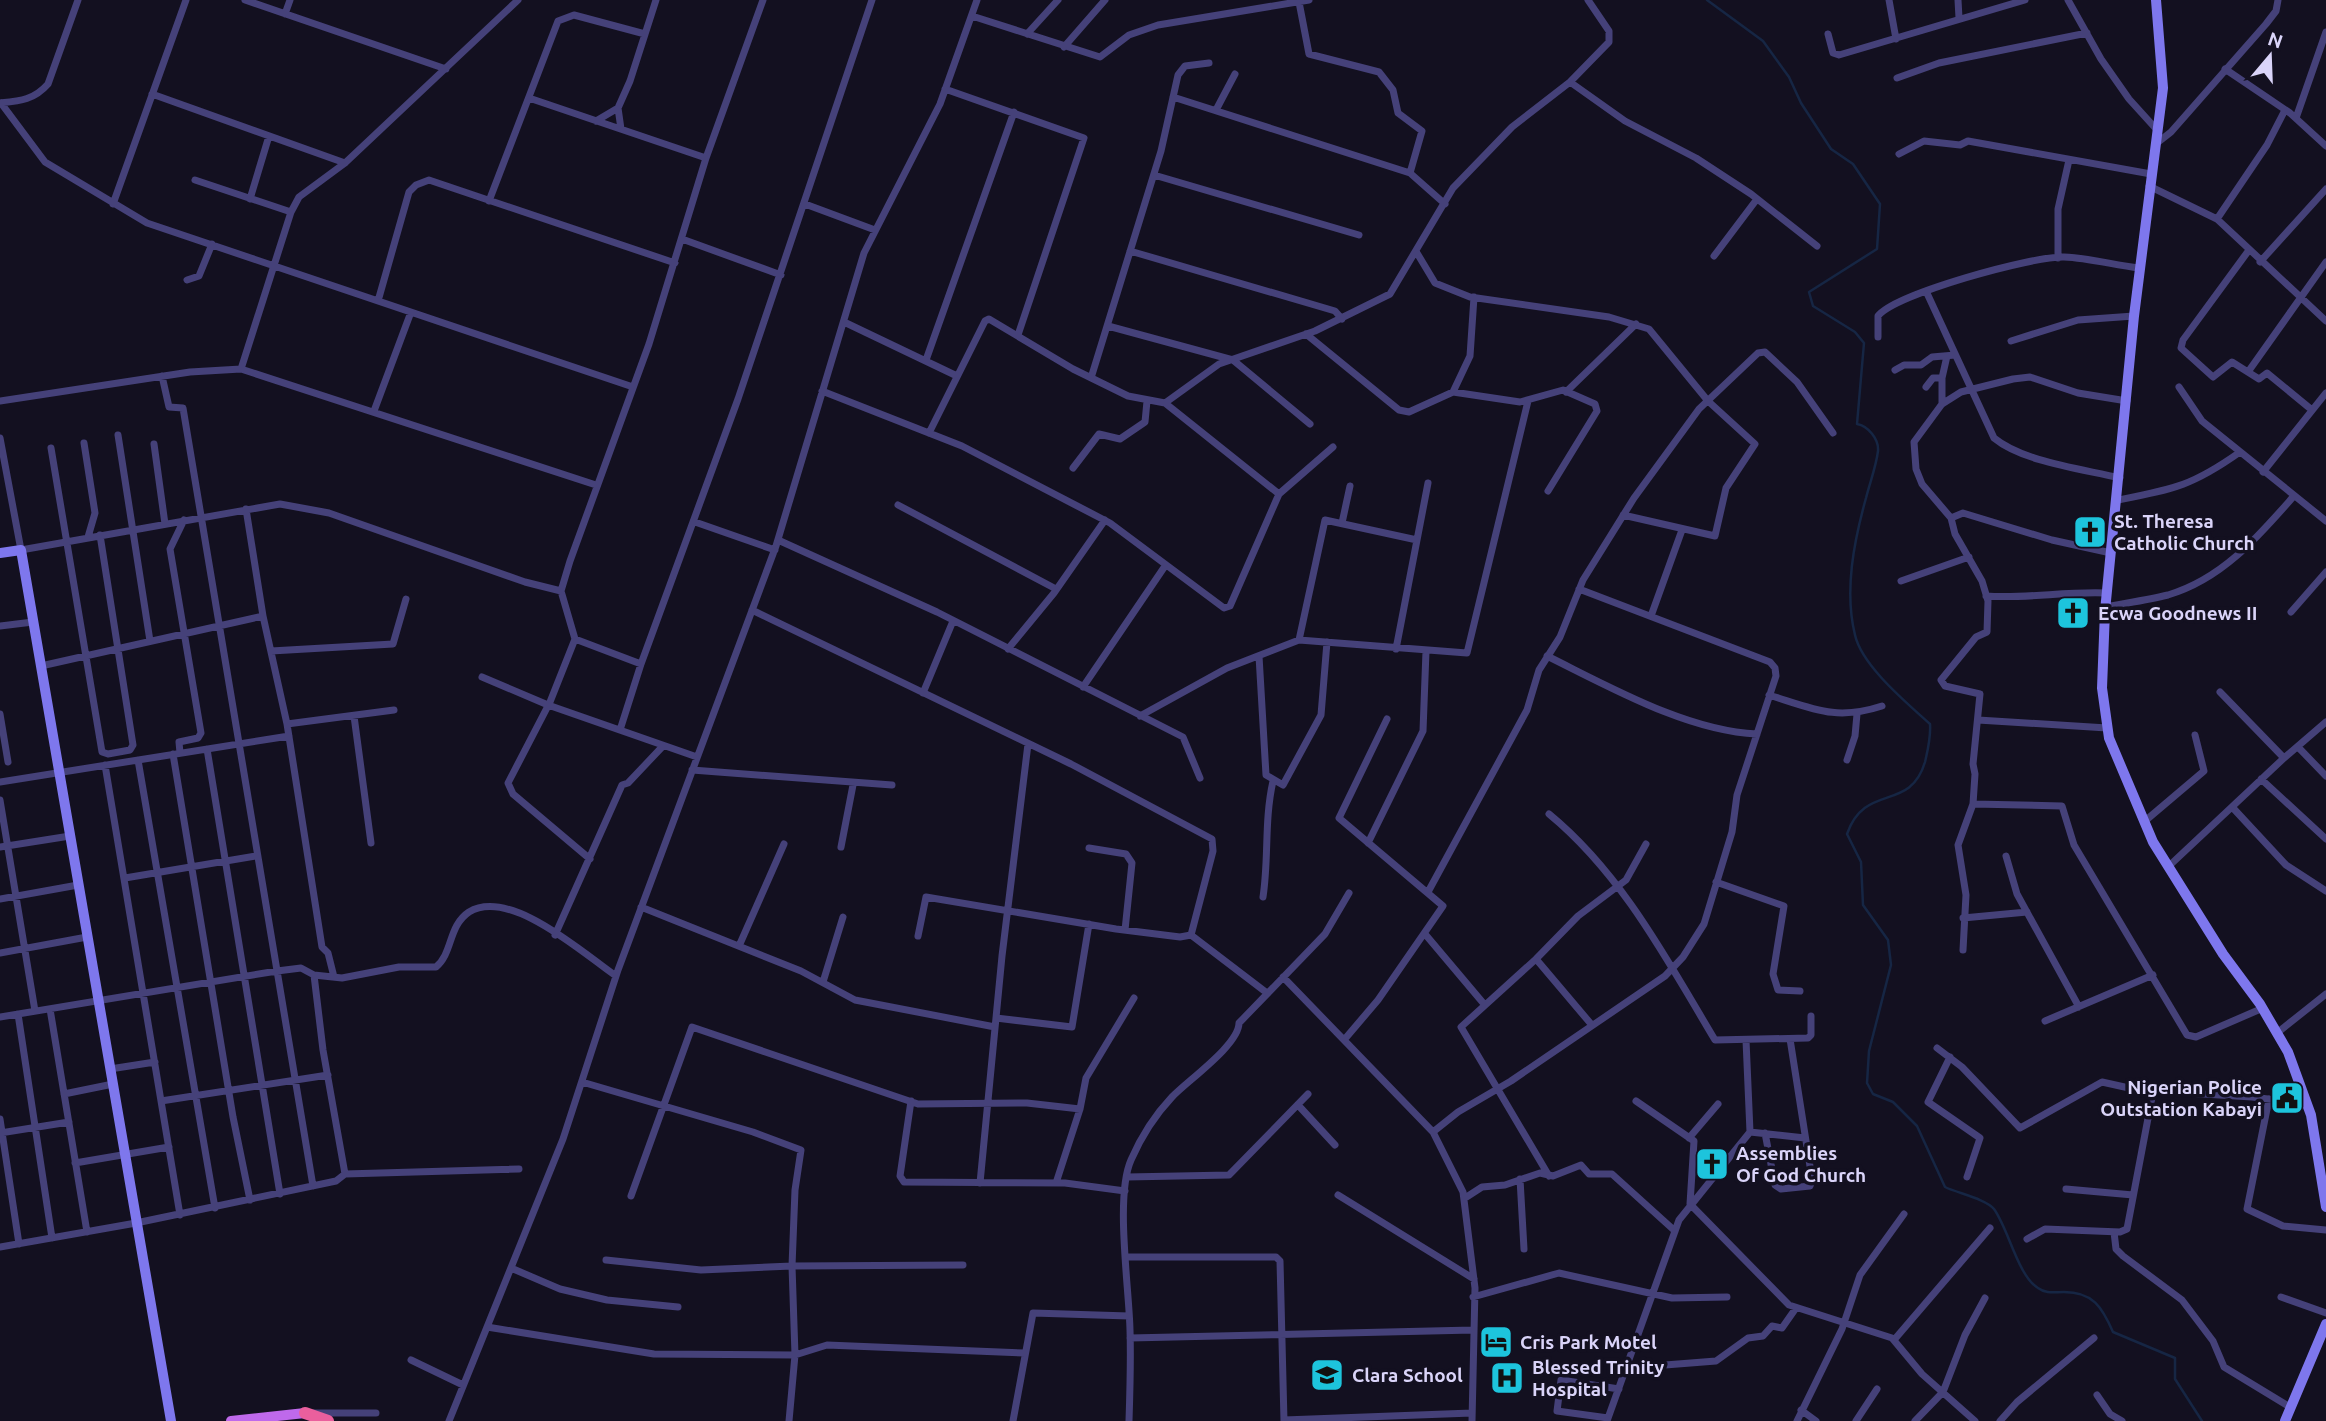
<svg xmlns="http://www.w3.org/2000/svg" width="2326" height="1421" font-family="Ubuntu,sans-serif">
  <rect width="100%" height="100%" fill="#131020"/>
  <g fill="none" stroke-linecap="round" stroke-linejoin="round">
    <path stroke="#162644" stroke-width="2.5" d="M1707 0 1763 41 1789 77 1801 103 1831 149 1853 164 1880 204 1877 249 1809 292 1813 306 1855 332 1864 343 1857 424C1868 426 1879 439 1878 451 1876 467 1870 482 1866 498 1854 541 1844 591 1855 635 1862 666 1907 703 1930 724 1931 738 1928 749 1925 762 1910 813 1865 782 1847 834L1861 862 1863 905 1888 940 1891 965 1869 1051 1867 1083 1873 1094 1893 1102 1917 1126 1945 1187C1957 1193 1986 1199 1994 1209 2009 1230 2018 1276 2038 1288 2046 1294 2054 1292 2064 1292 2093 1292 2102 1307 2113 1332L2175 1358V1379L2202 1421"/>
    <path stroke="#454179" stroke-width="7" d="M245 0 446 69
      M1889 0 1896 39
      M1958 0 1959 18
      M2068 0 2101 59 2129 99 2158 131
      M1299 2 1309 54 1379 72 1393 90 1398 113 1422 131 1410 173
      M285 14 290 0
      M972 16 1100 57 1129 35 1158 25 1309 0
      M1027 34 1058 0
      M1828 34 1833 53 1839 55 2025 0
      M1064 47 1105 0
      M2225 69 2290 113 2326 146
      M1897 78 1939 63 2087 33
      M1570 82 1625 121 1696 158 1751 194 1817 246
      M945 89 1084 138 1018 335
      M152 94 345 163
      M1173 97 1410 173 1445 204
      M529 98 706 158
      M0 103C20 101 34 100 48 84L78 0
      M1 103 45 162 147 223 633 387
      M1216 110 1235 74
      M2296 118 2326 32
      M596 121 618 108
      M621 129 618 108 630 81 656 0
      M2157 143 2171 132 2266 24 2276 11 2278 0
      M1899 154 1924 141 1960 145 1968 141 2151 174
      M1154 175 1359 235
      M195 180 291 212
      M2149 186 2217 219 2326 321
      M250 199 269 136
      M489 201 558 21 574 15 645 34
      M113 204 186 0
      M805 204 875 230
      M2217 219 2267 145 2285 110
      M682 239 781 275
      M2249 250 2183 340 2181 348 2213 377 2232 362 2259 379 2267 373 2312 410
      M1130 251 1335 311 1342 319
      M1417 253 1435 283 1470 297 1609 317 1649 329 1708 401 1755 444 1726 488 1715 536 1623 515
      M1714 256 1757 199
      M2058 258V209L2069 160
      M2260 262 2326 189
      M187 280 199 276 212 244
      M1926 291 1994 438C2023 462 2083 469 2120 478
      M378 301 409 192 416 185 429 180 675 263
      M844 322 957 376
      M1108 326 1233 360 1310 424
      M1306 334 1399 410 1409 412 1453 392 1520 402 1563 390 1595 404 1597 411 1548 491
      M1878 337V316C1895 294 2032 256 2064 257 2089 258 2114 265 2139 268
      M2011 341 2078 320 2134 316
      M926 360 1014 112
      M241 369 596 485
      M1895 370 1904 365H1921L1932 357 1955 355
      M2248 372 2326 262
      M162 376 169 407 183 408 313 1186
      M1091 378 1161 151 1178 75 1185 66 1209 63
      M1926 387 1933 378H1942
      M2179 387 2202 421 2326 521
      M822 391 962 446 1110 523 1224 608 1230 606 1279 494 1333 447
      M1453 392 1470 356 1474 297
      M1566 392 1636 324
      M0 401 190 372 241 369 291 212 299 197 345 163 518 0
      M1165 403 1219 364 1315 331 1390 294 1453 188 1512 127 1570 82 1609 42V31L1588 0
      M1942 404V378L1947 356
      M374 411 411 312
      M929 433 985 321 989 319 1073 369 1128 396 1165 403 1279 494
      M118 435 150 641
      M0 438 21 550 280 504 329 513 525 582 561 591
      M84 443 95 513 88 537
      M154 444 165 524
      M51 448 102 752 108 754 130 750 133 745 100 535
      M1073 468 1099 434 1120 439 1145 422 1147 401
      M2263 472 2326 393
      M2118 500C2174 489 2192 486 2240 452
      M898 505 1056 589
      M246 509 263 616 287 724 322 947 328 953 334 977
      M1951 518 1963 513 2052 540 2111 553
      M695 522 775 550
      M1342 523 1350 486
      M778 540 937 612 1183 737 1200 778
      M1901 581 1969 557
      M1986 596C2027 599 2066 591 2107 593
      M2105 607C2126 603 2148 600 2168 595 2222 579 2258 537 2293 497
      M752 610 1071 764 1212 839 1213 851 1191 935
      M2291 612 2326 572
      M1651 616 1682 530
      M0 626 33 622
      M575 639 550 702 508 783 513 794 590 859
      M1299 640 1325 520 1417 540
      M1008 649 1054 593 1105 520
      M1396 649 1428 483
      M271 651 393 644 406 599
      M1259 656 1266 775 1283 785 1321 715 1327 642
      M1547 656C1610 687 1687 731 1757 734
      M641 664 575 639 561 591 570 561 649 344 706 158 763 0
      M41 666 263 616
      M482 677 548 705 697 757
      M1083 687 1165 566
      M2220 692 2284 758
      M923 693 953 621
      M1769 695C1814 709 1836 721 1882 706
      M0 714 8 762
      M354 716 371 843
      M1140 716 1227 668 1299 640 1467 653 1528 401
      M1978 720 2107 728
      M287 724 394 710
      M620 730 641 664 738 399 872 0
      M2298 747 2326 776
      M207 749 280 1194
      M180 753 179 742 198 738 201 733 170 549 184 520
      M173 754 233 1117 250 1200
      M138 760 215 1208
      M1847 760 1855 736 1857 714
      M105 765 180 1215
      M692 770 892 785
      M2261 779 2326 839
      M0 782 289 736
      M0 800 35 1011
      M1973 804 2062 806 2074 845 2187 1035 2196 1037 2263 1008
      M2233 808 2286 865 2326 891
      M1549 814C1622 874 1667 960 1715 1040L1808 1038 1811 1035V1016
      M2145 821 2204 771 2195 735
      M1368 843 1423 731 1426 651
      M0 847 70 836
      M841 847 853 785
      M1089 848 1126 854 1132 863 1125 930
      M2006 856 2017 894 2079 1007
      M2169 866 2284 758 2326 722
      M125 878 256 856
      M1716 882 1784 906 1773 974 1778 990 1800 991
      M1428 892 1527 710 1539 670 1560 637 1583 580 1634 498 1699 409 1758 353 1765 352 1797 382 1833 433
      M1263 897C1269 858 1264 821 1273 781
      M0 899 78 885
      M641 907 801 971 855 1000 995 1027
      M1963 918 2027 912
      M1425 934 1484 1004
      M555 935 622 785 628 783 663 746
      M918 936 926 897 1116 929 1180 937 1191 935 1267 993
      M739 946 784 844
      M1963 950 1966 895 1958 845 1973 804 1975 774 1973 764 1980 694 1945 686 1941 680 1976 637 1987 632 1988 601 1982 581 1955 534 1951 518 1922 484 1916 469 1914 442 1942 404 1961 392 2013 379 2030 377 2078 393 2127 401
      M0 953 87 937
      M1536 959 1591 1024
      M314 975 323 1050 345 1174
      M1283 977 1433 1132 1463 1192 1475 1288 1472 1421
      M823 982 843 917
      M50 1009 87 1232
      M18 1014 52 1238
      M0 1017 277 971 301 968 314 975 342 978 399 967H436C453 953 448 926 469 912 510 887 584 954 616 976
      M996 1018 1072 1027 1089 924
      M2045 1021 2153 975
      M2277 1033 2326 994
      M1344 1040 1378 1000 1443 906 1339 818 1387 719
      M1937 1048 1962 1067 2020 1128 2102 1082 2138 1090 2252 1097 2307 1104
      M1950 1057 1928 1102 1980 1138 1967 1177
      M110 1069 155 1062
      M582 1082 753 1132 801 1150 795 1190 792 1266 795 1355 789 1421
      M64 1094 113 1084
      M2269 1099 2247 1209 2283 1226 2326 1230
      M161 1101 328 1075
      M911 1101 900 1176 904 1182 1065 1183 1125 1191
      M1636 1101 1694 1141 1690 1204 1789 1305 1892 1338 1922 1374 1975 1421
      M1298 1105 1335 1145
      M0 1119 19 1244
      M1433 1132 1458 1112 1511 1081 1665 976 1683 957 1704 924 1732 832 1737 795 1776 676 1775 668 1770 662 1579 589
      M1750 1132 1805 1138
      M0 1133 69 1122
      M1765 1133 1775 1185 1781 1189 1810 1186 1812 1179 1790 1039
      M1689 1138 1718 1104
      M75 1163 169 1147
      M1549 1176 1461 1027 1536 959 1578 916 1626 880 1646 844
      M1127 1177 1229 1175 1308 1094
      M1520 1179 1524 1249
      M980 1183 1002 956 1028 744
      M1056 1183 1080 1109 1086 1078 1134 998
      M2066 1189 2133 1195
      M1338 1195 1474 1279
      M631 1196 692 1027 918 1104 1027 1103 1080 1109
      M1465 1198 1482 1187 1505 1185 1540 1173 1553 1176 1581 1165 1589 1174H1612L1675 1231
      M2114 1232 2116 1249 2123 1256 2182 1300 2213 1341 2224 1367 2290 1407
      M2027 1239 2045 1229 2120 1232 2127 1229 2153 1092
      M0 1247 136 1223 336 1181 345 1174 519 1169
      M1127 1257H1276L1280 1261 1284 1421
      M606 1260 701 1270 792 1266 963 1265
      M511 1268 560 1289 607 1300 678 1307
      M1473 1297 1559 1273 1672 1298 1727 1297
      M2281 1297 2326 1313
      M487 1327 654 1354 795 1355 827 1345 1025 1353
      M1130 1338 1473 1330
      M1894 1340 1990 1228
      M411 1360 463 1385
      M1627 1368 1716 1361 1748 1338 1763 1336 1772 1326 1782 1328 1796 1308
      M2097 1395 2110 1414 2122 1421
      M1801 1410 1816 1421
      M313 1413H376
      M1608 1418 1557 1411 1561 1380 1619 1389
      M1284 1420 1472 1413
      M449 1421 563 1139 618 970 776 546 864 253 940 104 977 0
      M1013 1421 1033 1313 1129 1316
      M1129 1421C1130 1391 1131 1360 1130 1330 1129 1287 1115 1196 1131 1160 1141 1137 1155 1115 1172 1097 1187 1081 1239 1045 1239 1023L1325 934 1349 893
      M1607 1421 1679 1220 1750 1132 1746 1040
      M1797 1421 1842 1329 1860 1275 1904 1214
      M1856 1421 1877 1389
      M1915 1421 1943 1392 1965 1335 1985 1298
      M2000 1421 2017 1402 2094 1338"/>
    <path stroke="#7e77ed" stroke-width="10" d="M2156 0 2163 88 2134 316 2105 611 2102 688 2109 738 2153 842 2223 954 2260 1004 2288 1052 2311 1115 2326 1207
      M0 553 21 550 171 1421
      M2285 1421 2326 1324"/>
    <path stroke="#bf69eb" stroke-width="10" d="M231 1421 305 1413"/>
    <path stroke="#ea5f9d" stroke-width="12" d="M305 1413 328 1421"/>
  </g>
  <defs>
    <symbol id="church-square" viewBox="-11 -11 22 22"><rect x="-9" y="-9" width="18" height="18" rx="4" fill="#1dc4dc" stroke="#131020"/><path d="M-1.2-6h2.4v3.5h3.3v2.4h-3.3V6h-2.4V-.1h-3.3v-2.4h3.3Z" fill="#111"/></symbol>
    <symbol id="civic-square" viewBox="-11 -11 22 22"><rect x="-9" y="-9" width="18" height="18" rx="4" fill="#1dc4dc" stroke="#131020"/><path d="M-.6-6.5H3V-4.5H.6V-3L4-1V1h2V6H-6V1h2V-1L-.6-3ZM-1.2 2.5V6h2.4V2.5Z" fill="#111"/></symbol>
    <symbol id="hotel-square" viewBox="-11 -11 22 22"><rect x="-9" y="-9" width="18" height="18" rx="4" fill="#1dc4dc" stroke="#131020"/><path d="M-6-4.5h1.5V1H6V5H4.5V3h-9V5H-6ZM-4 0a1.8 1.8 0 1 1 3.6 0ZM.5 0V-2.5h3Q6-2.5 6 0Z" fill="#111"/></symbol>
    <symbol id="school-square" viewBox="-11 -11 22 22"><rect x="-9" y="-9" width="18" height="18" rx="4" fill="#1dc4dc" stroke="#131020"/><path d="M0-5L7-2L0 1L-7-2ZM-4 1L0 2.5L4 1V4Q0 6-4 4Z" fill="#111"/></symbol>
    <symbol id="hospital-square" viewBox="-11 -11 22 22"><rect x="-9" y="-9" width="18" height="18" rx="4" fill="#1dc4dc" stroke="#131020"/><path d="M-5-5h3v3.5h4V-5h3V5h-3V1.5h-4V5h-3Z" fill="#111"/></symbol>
  </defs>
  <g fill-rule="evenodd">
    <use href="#church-square" x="2071" y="513" width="38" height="38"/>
    <use href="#church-square" x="2054" y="594" width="38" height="38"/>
    <use href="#civic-square" x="2268" y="1079" width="38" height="38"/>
    <use href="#church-square" x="1693" y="1145" width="38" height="38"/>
    <use href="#hotel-square" x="1477" y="1323" width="38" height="38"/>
    <use href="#school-square" x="1308" y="1356" width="38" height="38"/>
    <use href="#hospital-square" x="1488" y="1359" width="38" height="38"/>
  </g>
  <g text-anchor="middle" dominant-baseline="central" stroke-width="7" stroke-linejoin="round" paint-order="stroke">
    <g font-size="19" font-weight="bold" fill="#dad4f9" stroke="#131020" text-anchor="start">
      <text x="2114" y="521">St. Theresa<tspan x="2114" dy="22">Catholic Church</tspan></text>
      <text x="2098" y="613">Ecwa Goodnews II</text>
      <text x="2262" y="1087" text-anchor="end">Nigerian Police<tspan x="2262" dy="22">Outstation Kabayi</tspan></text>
      <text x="1736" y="1153">Assemblies<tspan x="1736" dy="22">Of God Church</tspan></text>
      <text x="1520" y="1342">Cris Park Motel</text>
      <text x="1532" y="1367">Blessed Trinity<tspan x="1532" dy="22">Hospital</tspan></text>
      <text x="1352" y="1375">Clara School</text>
    </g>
  </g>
  <g transform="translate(2270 56) rotate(19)" stroke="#131020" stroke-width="5" paint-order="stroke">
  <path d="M0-5L12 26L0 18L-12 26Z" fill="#dad4f9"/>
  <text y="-10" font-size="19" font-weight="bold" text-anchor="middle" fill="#dad4f9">N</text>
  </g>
</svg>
